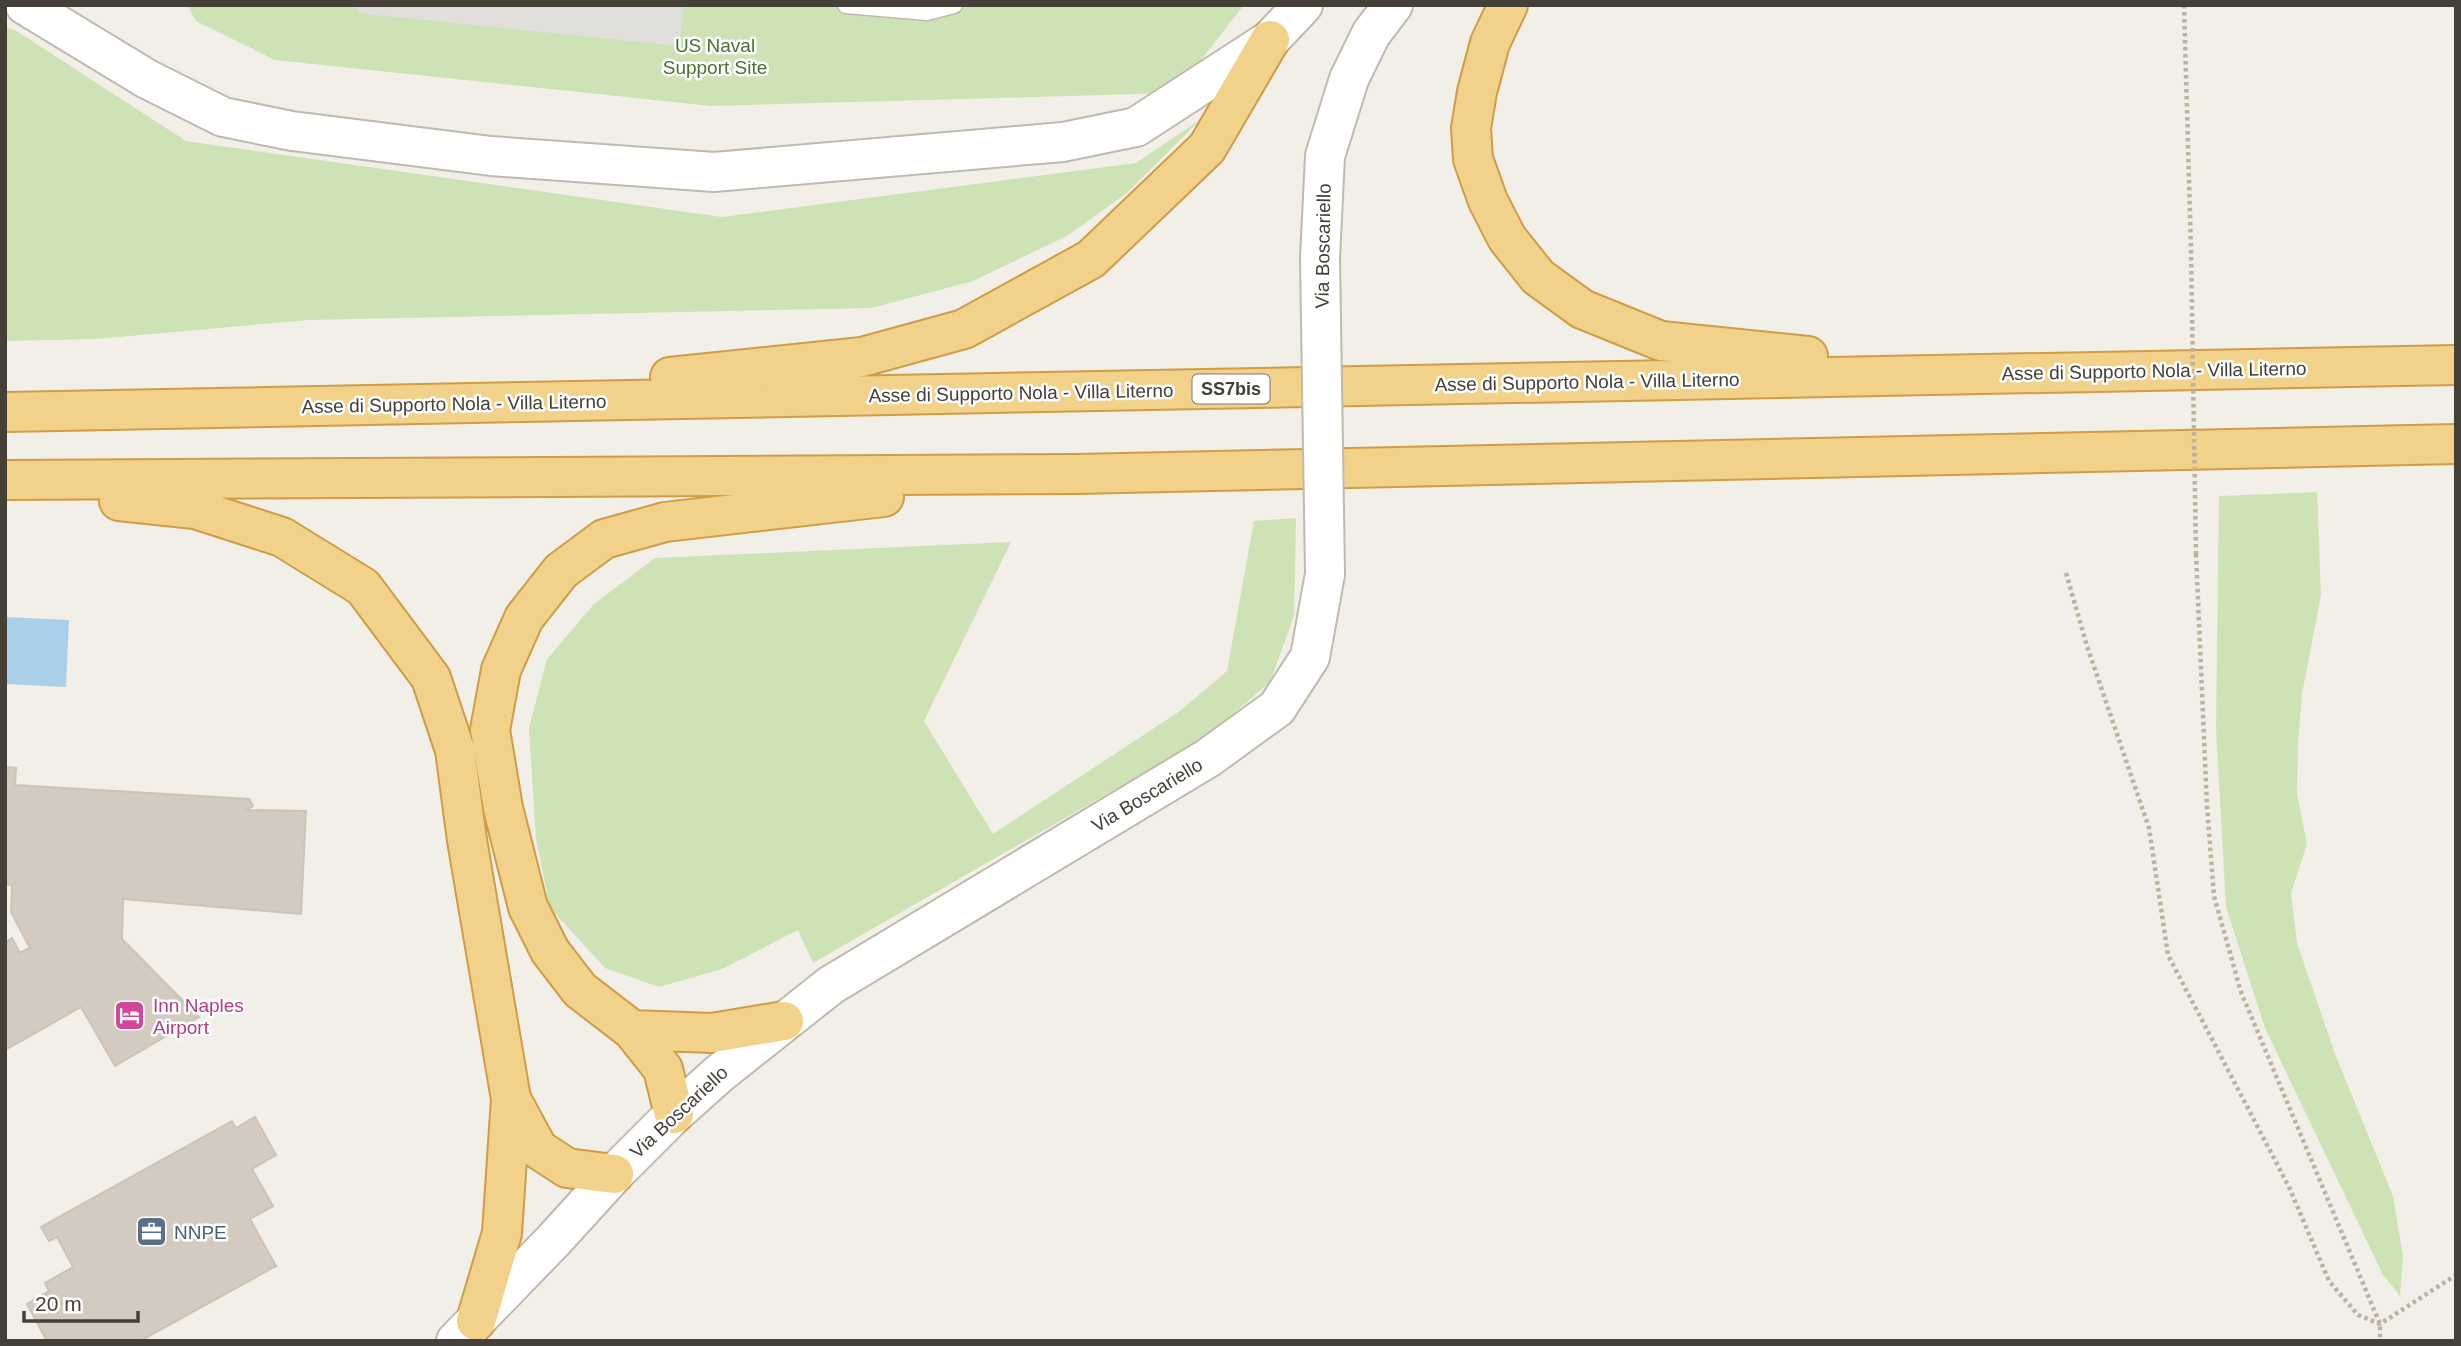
<svg xmlns="http://www.w3.org/2000/svg" width="2461" height="1346" font-family="Arial,sans-serif">
  <rect width="100%" height="100%" fill="#f2efe8"/>
  <path fill="#cee3b5" d="M187 5H1244L1175 93 711 106 275 60 196 21Z
    M5 27 15 30 186 141 722 217 1136 163 1201 119 1127 193 1067 236 973 281 872 308 308 320 96 339 5 341Z
    M2317 492 2321 595 2302 694 2298 744 2297 794 2307 844 2291 893 2297 943 2335 1054 2393 1196 2403 1257 2400 1296 2383 1275 2265 1028 2226 907 2216 729 2219 496Z
    M1296 518 1294 616 1270 682 1206 737 813 963 798 930 722 969 659 987 605 968 550 908 536 839 529 728 547 659 594 604 655 558 1011 542 924 721 993 834 1180 711 1227 671 1254 521Z"/>
  <path fill="#e1dfdc" d="M358 5H684L679 46 357 13Z"/>
  <path fill="#aacfe9" d="M5 617 69 620 66 687 5 684Z"/>
  <path fill="#d3cbbf" stroke="#cdc3b2" stroke-width="2" d="M5 767 16 768 15 785 249 799 253 806 247 810 306 811 301 914 123 899 122 939 199 1017 115 1066 81 1007 5 1050V940L6 942 12 938 20 953 30 948 11 912 12 885 5 884Z
    M255 1117 276 1155 252 1169 273 1206 250 1219 276 1266 140 1341H47L27 1304 49 1291 45 1283 73 1267 57 1237 49 1241 41 1227 232 1121 236 1128Z"/>
  <g fill="none" stroke-linecap="round" stroke-linejoin="round">
    <defs>
      <path id="service" d="M846 5 927 12 954 5"/>
      <path id="tertiary" d="M25 5 147 79 223 117 292 131 491 156 714 172 1063 142 1136 127 1270 40 1303 5
        M1320 258 1325 156 1349 79 1371 34 1393 5
        M456 1341 553 1241 614 1174 674 1114 720 1073 831 985 1208 758 1277 708 1310 657 1325 574"/>
      <path id="trunk" d="M1508 5 1490 43 1477 92 1471 128 1473 159 1488 201 1507 238 1538 277 1582 309 1661 341 1808 356
        M670 377 862 357 964 329 1091 259 1207 148 1270 40
        M5 412 2456 365
        M5 480 1076 474 2456 444
        M119 501 195 509 282 537 363 587 431 678 455 750 467 840 511 1099 502 1233 476 1321
        M632 1030 712 1033 784 1021
        M511 1099 538 1149 567 1168 614 1174
        M674 1114 663 1069 632 1030 580 990 550 951 528 907 503 808 490 730 501 670 524 618 561 571 604 539 665 522 884 497"/>
    </defs>
    <use href="#service" stroke="#c0baae" stroke-width="19"/>
    <use href="#tertiary" stroke="#c0baae" stroke-width="42"/>
    <use href="#trunk" stroke="#ce9d46" stroke-width="42"/>
    <path stroke="#bdb29e" stroke-width="4.5" stroke-dasharray="3.5 3.5" stroke-linecap="butt" d="M2184 5 2191 250
      M2196 554 2207 806 2214 896 2241 992 2380 1324V1341
      M2066 573 2087 646 2149 828 2168 955 2289 1187 2329 1281 2358 1315 2380 1324 2456 1275"/>
    <use href="#service" stroke="#fff" stroke-width="16"/>
    <use href="#tertiary" stroke="#fff" stroke-width="38"/>
    <use href="#trunk" stroke="#f2d28a" stroke-width="38"/>
    <defs>
      <path id="tertiary-bridge" d="M1320 258 1325 574"/>
    </defs>
    <use href="#tertiary-bridge" stroke="#c0baae" stroke-width="42" stroke-linecap="butt"/>
    <path stroke="#bdb29e" stroke-width="4.5" stroke-dasharray="3.5 3.5" stroke-linecap="butt" d="M2191 250 2196 554"/>
    <use href="#tertiary-bridge" stroke="#fff" stroke-width="38"/>
  </g>
  <defs>
    <symbol id="hotel-square" viewBox="-11 -11 22 22"><rect x="-9" y="-9" width="18" height="18" rx="4" fill="#d1479c" stroke="#fff"/><path d="M-6-4.5h1.5V1H6V5H4.5V3h-9V5H-6ZM-4 0a1.8 1.8 0 1 1 3.6 0ZM.5 0V-2.5h3Q6-2.5 6 0Z" fill="#fff"/></symbol>
    <symbol id="office-square" viewBox="-11 -11 22 22"><rect x="-9" y="-9" width="18" height="18" rx="4" fill="#5c6f8a" stroke="#fff"/><path d="M-6-3h4V-5.5h4V-3h4V5H-6ZM-1-4.5V-3h2v-1.5ZM-6 0V1H6V0Z" fill="#fff"/></symbol>
  </defs>
  <g fill-rule="evenodd">
    <use href="#hotel-square" x="112" y="998" width="35" height="35"/>
    <use href="#office-square" x="134" y="1214" width="35" height="35"/>
  </g>
  <g text-anchor="middle" dominant-baseline="central" stroke-width="5" stroke-linejoin="round" paint-order="stroke">
    <rect fill="#fff" stroke="#7d7973" stroke-width="2" x="1192.5" y="374.5" width="77" height="29" rx="5"/>
    <g font-size="18" font-weight="bold" fill="#454037">
      <text x="1231" y="389">SS7bis</text>
    </g>
    <g font-size="19" fill="#487130" stroke="#fff">
      <text x="715" y="45">US Naval<tspan x="715" dy="22">Support Site</tspan></text>
    </g>
    <g font-size="19" fill="#454037" stroke="#fff">
      <text transform="translate(1323 246) rotate(-89)">Via Boscariello</text>
      <text transform="translate(2154 371) rotate(-1)">Asse di Supporto Nola - Villa Literno</text>
      <text transform="translate(1587 382) rotate(-1)">Asse di Supporto Nola - Villa Literno</text>
      <text transform="translate(1021 393) rotate(-1)">Asse di Supporto Nola - Villa Literno</text>
      <text transform="translate(454 404) rotate(-1)">Asse di Supporto Nola - Villa Literno</text>
      <text transform="translate(1147 795) rotate(-31)">Via Boscariello</text>
      <text transform="translate(679 1112) rotate(-43)">Via Boscariello</text>
    </g>
    <g font-size="19" fill="#b23c85" stroke="#fff" text-anchor="start">
      <text x="153" y="1005">Inn Naples<tspan x="153" dy="22">Airport</tspan></text>
    </g>
    <g font-size="19" fill="#4e5e75" stroke="#fff" text-anchor="start">
      <text x="174" y="1232">NNPE</text>
    </g>
  </g>
  <rect width="2461" height="1346" fill="none" stroke="#454037" stroke-width="14"/>
  <path d="M24 1311v10h114v-10" fill="none" stroke="#454037" stroke-width="3.5"/>
  <text x="35" y="1311" font-size="21" fill="#454037" stroke="#ffffff" stroke-width="5" paint-order="stroke">20 m</text>
</svg>
